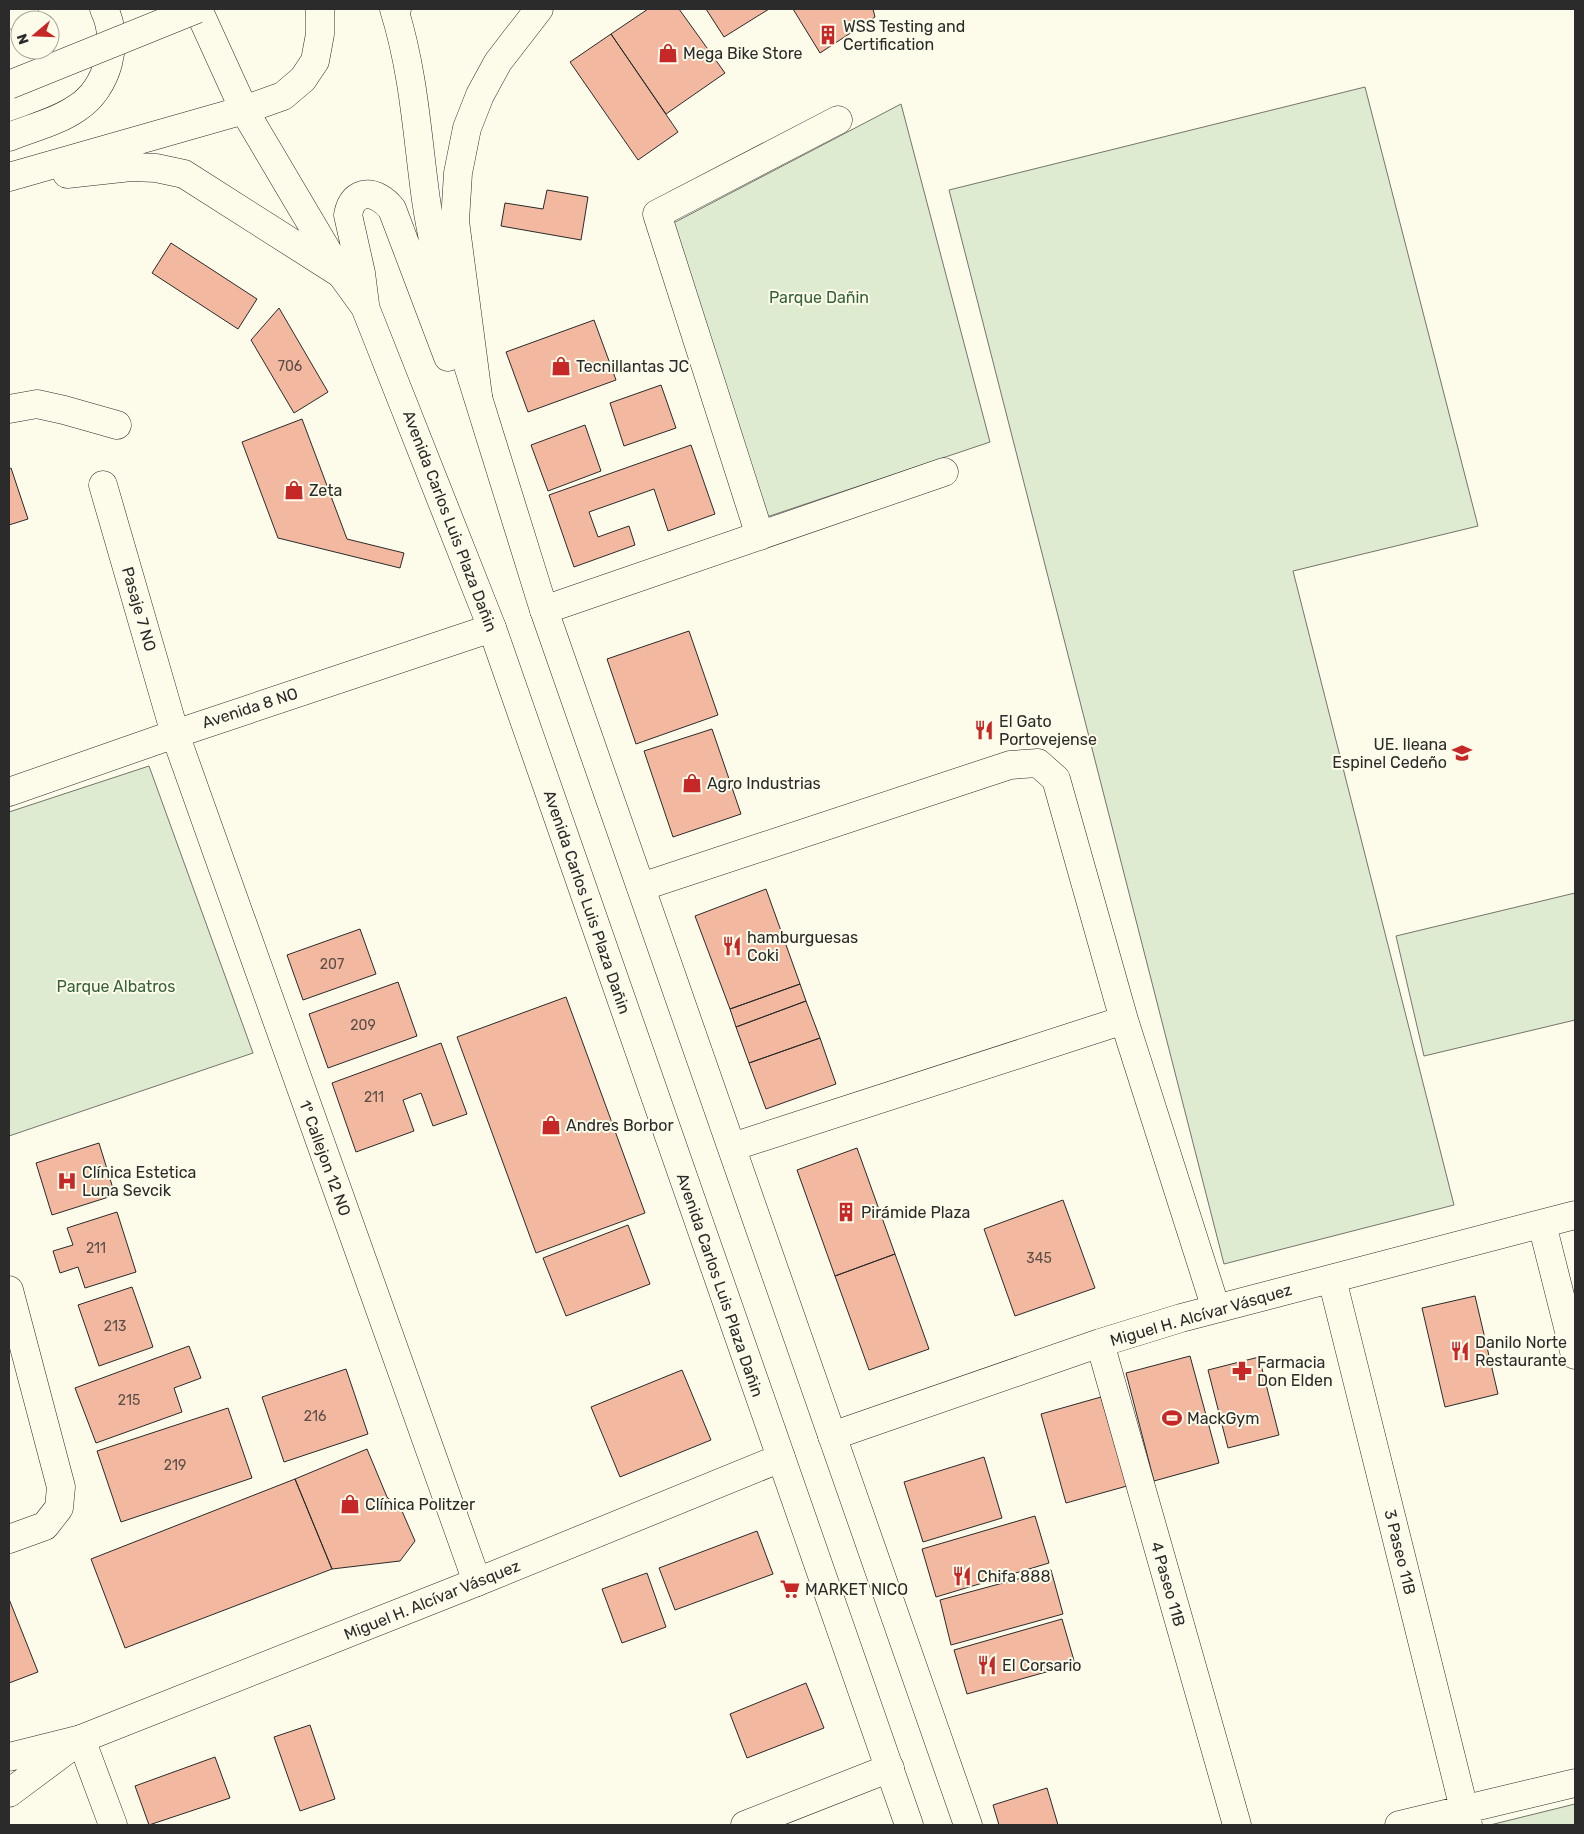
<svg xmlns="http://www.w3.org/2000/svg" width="1584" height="1834" font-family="Rubik,sans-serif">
  <rect width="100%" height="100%" fill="#fdfbea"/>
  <path fill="#deebd1" stroke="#74746e" d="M1365 87 1478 526 1293 571 1454 1205 1224 1264 949 190Z
    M901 104 990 442 755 521 662 229Z
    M149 766 253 1053 9 1136V812Z
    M1575 893V1020L1424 1056 1396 936Z
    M1575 1804V1825H1490Z"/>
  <path fill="#f2b8a0" stroke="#2b2b2b" d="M648 9H679L725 73 666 114 611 34Z
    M706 9H769L724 37Z
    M793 9H873L875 17 820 53Z
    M611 34 678 132 638 160 570 62Z
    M547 190 588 197 581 240 501 226 505 203 543 209Z
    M171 243 257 299 238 329 152 273Z
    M279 308 328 392 294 413 251 340Z
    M594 320 616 380 528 412 506 352Z
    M661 385 676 428 624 446 610 403Z
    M302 419 347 539 404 553 400 568 278 538 242 442Z
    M585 425 601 471 548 491 531 445Z
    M691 445 715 514 668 531 654 489 589 512 598 537 629 526 635 545 574 567 549 495Z
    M11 468 28 519 9 525V469Z
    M689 631 718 715 636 744 607 659Z
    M712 729 741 814 673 837 644 751Z
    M766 889 800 984 730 1009 695 916Z
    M360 929 376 974 303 1000 287 955Z
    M398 982 417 1036 328 1068 309 1014Z
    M800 984 806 1001 736 1027 730 1009Z
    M566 997 645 1213 536 1253 457 1037Z
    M806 1001 820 1038 749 1063 736 1027Z
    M820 1038 836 1084 766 1109 749 1063Z
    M441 1043 467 1114 433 1126 421 1093 403 1100 414 1131 356 1152 332 1083Z
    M99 1143 115 1195 52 1215 36 1163Z
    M857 1148 895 1254 835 1276 797 1170Z
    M1063 1200 1095 1288 1015 1316 984 1229Z
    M117 1212 136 1272 85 1288 78 1267 60 1273 53 1251 73 1245 67 1228Z
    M628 1225 650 1284 566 1316 543 1258Z
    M895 1254 929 1349 869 1370 835 1276Z
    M132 1287 153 1347 99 1366 78 1305Z
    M1475 1296 1498 1394 1445 1407 1422 1308Z
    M189 1346 201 1378 174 1388 182 1412 96 1443 75 1388Z
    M1190 1356 1219 1463 1154 1481 1126 1373Z
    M1259 1357 1279 1435 1228 1448 1208 1370Z
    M346 1369 368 1434 284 1462 262 1397Z
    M682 1370 711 1440 620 1477 591 1407Z
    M1101 1397 1127 1486 1066 1503 1041 1414Z
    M228 1408 252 1478 121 1522 97 1451Z
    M367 1449 387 1497 402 1511 415 1541 400 1561 332 1569 295 1479Z
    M984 1457 1002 1518 923 1542 904 1482Z
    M295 1479 332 1569 125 1648 91 1559Z
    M1035 1516 1049 1563 936 1597 922 1549Z
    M757 1531 773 1574 675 1610 659 1568Z
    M1051 1570 1063 1614 951 1645 940 1600Z
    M647 1573 666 1627 622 1643 602 1589Z
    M9 1599 38 1672 9 1683Z
    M1062 1619 1075 1664 967 1694 954 1650Z
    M806 1683 824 1728 747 1758 730 1714Z
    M310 1725 335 1799 300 1811 274 1737Z
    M215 1757 230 1798 149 1825 135 1786Z
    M1047 1788 1058 1825H999L993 1805Z"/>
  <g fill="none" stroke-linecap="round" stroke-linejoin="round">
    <defs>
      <path id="minor" d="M9 409 37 404 64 410 117 425
        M103 485 175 734 477 1582
        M760 536 657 214 838 120
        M544 610 944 472
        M9 792 175 734 492 628
        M641 887 1010 765 1038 763 1056 779 1124 1020 1216 1309
        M732 1147 1124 1020
        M1542 1224 1575 1355
        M1332 1279 1468 1825
        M9 1290 61 1487 59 1508 45 1526 9 1539
        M1100 1343 1237 1825
        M832 1436 1100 1343 1181 1318 1575 1215
        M81 1739 113 1825
        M745 1825 890 1768
        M1399 1825 1575 1783"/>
      <path id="tertiary" d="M9 1757 81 1739 477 1582 781 1458
        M9 1793 72 1746"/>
      <path id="secondary" d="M198 9 244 110 341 274 365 307 492 628 909 1825
        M394 9C414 73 417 135 426 200 431 234 439 268 448 301L544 610 968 1825
        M365 304 361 273 348 215C353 187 377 190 392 209L448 357"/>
      <path id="primary" d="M395 10 397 9
        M9 15 24 9
        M9 137C31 128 57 122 77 108 108 88 120 41 104 9
        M67 174 131 167 156 168 184 174 341 274
        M9 177 244 110 283 96 303 79 315 61 320 34V9
        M478 396 455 221 458 173 467 128 480 95 498 62 539 9"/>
    </defs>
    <use href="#minor" stroke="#2b2b2b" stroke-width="29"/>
    <use href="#tertiary" stroke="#2b2b2b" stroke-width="29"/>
    <use href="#secondary" stroke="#2b2b2b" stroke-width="29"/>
    <use href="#primary" stroke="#2b2b2b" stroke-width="29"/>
    <use href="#minor" stroke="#fdfbea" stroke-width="28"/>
    <use href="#tertiary" stroke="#fdfbea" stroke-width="28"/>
    <use href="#secondary" stroke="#fdfbea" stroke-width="28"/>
    <use href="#primary" stroke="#fdfbea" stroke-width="28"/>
    <defs>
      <path id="primary-bridge" d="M9 85 197 9"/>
    </defs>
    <use href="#primary-bridge" stroke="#2b2b2b" stroke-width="29" stroke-linecap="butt"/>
    <use href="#primary-bridge" stroke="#fdfbea" stroke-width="28"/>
  </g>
  <defs>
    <symbol id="building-bare" viewBox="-9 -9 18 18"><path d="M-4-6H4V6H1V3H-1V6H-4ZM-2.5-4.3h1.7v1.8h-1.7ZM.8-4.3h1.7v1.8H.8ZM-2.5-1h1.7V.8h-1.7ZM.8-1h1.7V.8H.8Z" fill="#c62828" stroke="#fdfbea" stroke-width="2.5" paint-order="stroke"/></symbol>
    <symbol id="shop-bare" viewBox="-9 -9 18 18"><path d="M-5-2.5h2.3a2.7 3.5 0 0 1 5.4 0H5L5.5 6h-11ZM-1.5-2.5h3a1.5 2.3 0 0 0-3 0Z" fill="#c62828" stroke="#fdfbea" stroke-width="2.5" paint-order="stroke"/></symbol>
    <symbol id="restaurant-bare" viewBox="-9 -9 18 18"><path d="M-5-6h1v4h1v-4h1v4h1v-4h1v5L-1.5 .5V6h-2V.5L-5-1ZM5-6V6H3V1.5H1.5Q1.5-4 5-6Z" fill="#c62828" stroke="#fdfbea" stroke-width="2.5" paint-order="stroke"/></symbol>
    <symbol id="school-bare" viewBox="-9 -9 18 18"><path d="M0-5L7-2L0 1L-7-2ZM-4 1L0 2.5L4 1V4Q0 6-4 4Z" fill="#c62828" stroke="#fdfbea" stroke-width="2.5" paint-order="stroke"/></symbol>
    <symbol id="hospital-bare" viewBox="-9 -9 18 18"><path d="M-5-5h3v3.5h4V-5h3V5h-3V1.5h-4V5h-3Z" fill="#c62828" stroke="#fdfbea" stroke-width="2.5" paint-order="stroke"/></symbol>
    <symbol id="pharmacy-bare" viewBox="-9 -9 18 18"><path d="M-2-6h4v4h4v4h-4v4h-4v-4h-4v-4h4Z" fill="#c62828" stroke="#fdfbea" stroke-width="2.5" paint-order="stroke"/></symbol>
    <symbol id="stadium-bare" viewBox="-9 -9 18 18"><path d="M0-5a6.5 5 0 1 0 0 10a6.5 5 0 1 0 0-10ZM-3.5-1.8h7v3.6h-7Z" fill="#c62828" stroke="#fdfbea" stroke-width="2.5" paint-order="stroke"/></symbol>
    <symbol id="supermarket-bare" viewBox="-9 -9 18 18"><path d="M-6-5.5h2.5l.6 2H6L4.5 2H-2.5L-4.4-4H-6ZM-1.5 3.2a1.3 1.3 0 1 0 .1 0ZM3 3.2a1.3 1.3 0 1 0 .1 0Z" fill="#c62828" stroke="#fdfbea" stroke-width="2.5" paint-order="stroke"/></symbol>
  </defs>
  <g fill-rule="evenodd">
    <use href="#building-bare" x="814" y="21" width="28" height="28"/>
    <use href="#shop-bare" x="654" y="39" width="28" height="28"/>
    <use href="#shop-bare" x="547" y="352" width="28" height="28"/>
    <use href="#shop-bare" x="280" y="476" width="28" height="28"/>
    <use href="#restaurant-bare" x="970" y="716" width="28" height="28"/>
    <use href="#school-bare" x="1448" y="739" width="28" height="28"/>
    <use href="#shop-bare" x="678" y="769" width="28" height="28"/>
    <use href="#restaurant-bare" x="718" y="932" width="28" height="28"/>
    <use href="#shop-bare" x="537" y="1111" width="28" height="28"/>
    <use href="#hospital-bare" x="53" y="1167" width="28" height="28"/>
    <use href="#building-bare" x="832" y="1198" width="28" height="28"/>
    <use href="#restaurant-bare" x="1446" y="1337" width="28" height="28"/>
    <use href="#pharmacy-bare" x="1228" y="1357" width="28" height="28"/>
    <use href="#stadium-bare" x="1158" y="1404" width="28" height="28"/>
    <use href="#shop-bare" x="336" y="1490" width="28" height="28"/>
    <use href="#restaurant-bare" x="948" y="1562" width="28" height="28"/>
    <use href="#supermarket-bare" x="776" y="1575" width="28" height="28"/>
    <use href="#restaurant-bare" x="973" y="1651" width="28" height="28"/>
  </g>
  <g text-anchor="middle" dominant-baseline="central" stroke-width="4" stroke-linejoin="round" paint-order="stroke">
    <g font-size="14" fill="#5d4e48">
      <text x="290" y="366">706</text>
      <text x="332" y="964">207</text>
      <text x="363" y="1025">209</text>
      <text x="374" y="1097">211</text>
      <text x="96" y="1248">211</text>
      <text x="1039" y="1258">345</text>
      <text x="115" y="1326">213</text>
      <text x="129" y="1400">215</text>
      <text x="315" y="1416">216</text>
      <text x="175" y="1465">219</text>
    </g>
    <g font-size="16" fill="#2b2b2b" stroke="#fdfbea" text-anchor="start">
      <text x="843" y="26">WSS Testing and<tspan x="843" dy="18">Certification</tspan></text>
      <text x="683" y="53">Mega Bike Store</text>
      <text x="576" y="366">Tecnillantas JC</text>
      <text x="309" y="490">Zeta</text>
      <text x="999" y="721">El Gato<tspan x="999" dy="18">Portovejense</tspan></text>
      <text x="1447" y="744" text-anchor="end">UE. Ileana<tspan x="1447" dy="18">Espinel Cedeño</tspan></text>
      <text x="707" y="783">Agro Industrias</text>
      <text x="747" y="937">hamburguesas<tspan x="747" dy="18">Coki</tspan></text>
      <text x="566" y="1125">Andres Borbor</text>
      <text x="82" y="1172">Clínica Estetica<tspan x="82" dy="18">Luna Sevcik</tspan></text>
      <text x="861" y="1212">Pirámide Plaza</text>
      <text x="1475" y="1342">Danilo Norte<tspan x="1475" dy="18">Restaurante</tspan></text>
      <text x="1257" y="1362">Farmacia<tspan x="1257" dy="18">Don Elden</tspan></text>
      <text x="1187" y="1418">MackGym</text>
      <text x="365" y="1504">Clínica Politzer</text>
      <text x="977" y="1576">Chifa 888</text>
      <text x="805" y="1589">MARKET NICO</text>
      <text x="1002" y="1665">El Corsario</text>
    </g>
    <g font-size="16" fill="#34623c" stroke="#fdfbea">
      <text x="819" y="297">Parque Dañin</text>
      <text x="116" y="986">Parque Albatros</text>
    </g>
    <g font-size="16" fill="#2b2b2b" stroke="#fdfbea">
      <text transform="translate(450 521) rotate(69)">Avenida Carlos Luis Plaza Dañin</text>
      <text transform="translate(139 609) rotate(74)">Pasaje 7 NO</text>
      <text transform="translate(250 708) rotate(-18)">Avenida 8 NO</text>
      <text transform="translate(587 902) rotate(71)">Avenida Carlos Luis Plaza Dañin</text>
      <text transform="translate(325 1158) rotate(70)">1º Callejon 12 NO</text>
      <text transform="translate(720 1285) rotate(71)">Avenida Carlos Luis Plaza Dañin</text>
      <text transform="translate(1201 1315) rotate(-16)">Miguel H. Alcívar Vásquez</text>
      <text transform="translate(1400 1552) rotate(76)">3 Paseo 11B</text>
      <text transform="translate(1168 1584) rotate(74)">4 Paseo 11B</text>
      <text transform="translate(432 1600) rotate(-22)">Miguel H. Alcívar Vásquez</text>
    </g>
  </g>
  <rect width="1584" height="1834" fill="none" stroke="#2b2b2b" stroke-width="20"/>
  <g transform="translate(35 35) rotate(251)"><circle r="24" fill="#fdfbea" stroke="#a9a89e"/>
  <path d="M0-4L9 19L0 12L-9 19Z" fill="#c62828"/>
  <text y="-8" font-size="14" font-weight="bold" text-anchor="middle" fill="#2b2b2b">N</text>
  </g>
</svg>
